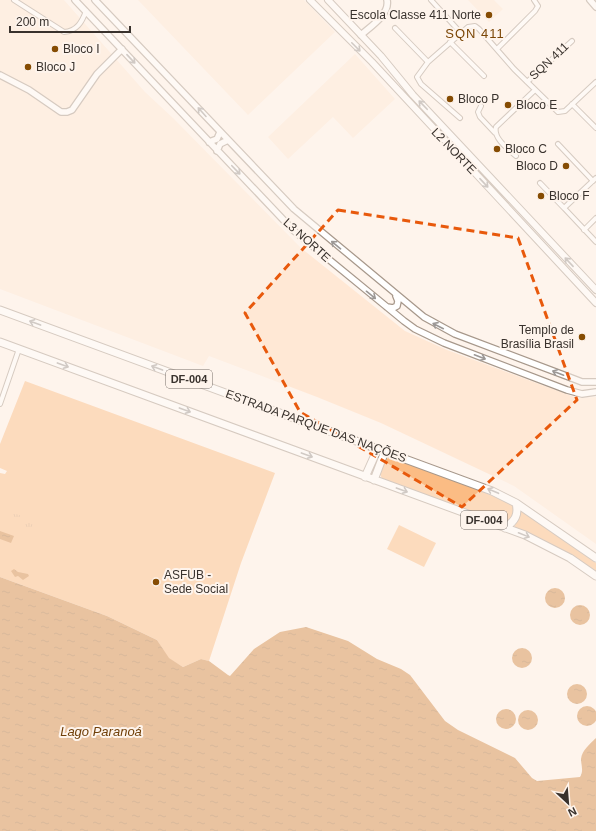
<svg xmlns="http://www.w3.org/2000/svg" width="596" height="831" font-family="Helvetica,sans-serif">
  <defs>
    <pattern id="park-tufts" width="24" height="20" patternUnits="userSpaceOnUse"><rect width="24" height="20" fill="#fbbc84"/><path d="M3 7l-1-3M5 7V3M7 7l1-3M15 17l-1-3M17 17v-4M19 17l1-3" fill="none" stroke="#d8a272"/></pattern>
    <pattern id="water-ripples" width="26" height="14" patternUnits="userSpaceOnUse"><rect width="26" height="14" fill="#d18843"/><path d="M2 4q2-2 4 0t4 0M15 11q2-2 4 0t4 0" fill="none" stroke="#ab7038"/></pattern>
  </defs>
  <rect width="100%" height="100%" fill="#fef4ec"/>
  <path fill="#ffe8d5" d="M0 0H64L145 92 173 118 301 248 405 331 447 350 577 398 596 397V544L514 486 381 423 317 397 209 356 203 366 0 289Z
    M138 0H304L335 32 248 115Z
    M468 0H494L503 9 489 22Z
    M355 54 395 99 353 138 333 117 288 159 268 137Z"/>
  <path fill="#fbbc84" d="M25 381 275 473 241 563 209 661 201 659 183 667 168 658 157 640 107 616 0 577V473L5 474 7 471 0 468V444Z
    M388 458H393L466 484 512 505 515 513 507 523 504 524 382 479 380 474 385 460Z
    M521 511 596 563V571L553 545 514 528Z
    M399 525 436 543 424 567 387 549Z"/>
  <path fill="url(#park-tufts)" d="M13 513 34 520 30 532 9 524Z"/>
  <path fill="url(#water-ripples)" d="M0 531 14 536 11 543 0 539Z
    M14 569 18 572 28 574 29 576 23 580 18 576 15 577 11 571Z
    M0 577 107 616 157 640 169 658 183 667 201 659 209 661 228 675 230 676 254 649 280 632 306 627 348 641 377 659 401 669 410 675 445 721 458 730 515 758 532 778 537 781 580 777C584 771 581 765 581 759 582 750 590 744 596 738V831H0Z
    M545 598a10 10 0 1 1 20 0a10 10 0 1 1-20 0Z
    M570 615a10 10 0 1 1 20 0a10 10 0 1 1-20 0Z
    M512 658a10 10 0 1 1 20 0a10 10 0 1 1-20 0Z
    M567 694a10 10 0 1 1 20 0a10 10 0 1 1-20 0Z
    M577 716a10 10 0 1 1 20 0a10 10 0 1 1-20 0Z
    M496 719a10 10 0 1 1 20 0a10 10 0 1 1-20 0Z
    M518 720a10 10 0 1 1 20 0a10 10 0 1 1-20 0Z"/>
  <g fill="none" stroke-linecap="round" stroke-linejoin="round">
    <defs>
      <path id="street" d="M14 0 64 32C77 31 82 22 86 11
        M431 0 460 32
        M395 28 428 62
        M450 42 484 76
        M497 49 535 11 538 6 534 0
        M527 82 572 41
        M572 104 596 128
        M481 106 478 112 480 117 495 133
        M460 118 421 84 417 77 428 62 468 27 475 26 479 29 514 69 558 112 565 111 596 82
        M558 144 593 181
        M516 156C508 149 493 138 496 127L535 90
        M596 178 564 208 596 242
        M540 183 564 208
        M584 230 596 218
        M0 404 19 349"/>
      <path id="secondary" d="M75 0 293 230 404 321 415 329 444 343 567 390 582 394 596 392
        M95 0 294 209 424 317 455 334 569 377 582 382H596
        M590 0 596 7
        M361 35C371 26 390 14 387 0
        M0 75 29 90 61 112H67L72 110 97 74 122 49
        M209 142 217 139 220 132
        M217 151 220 144 228 140
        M387 307 393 308 397 306 398 301 396 296"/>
      <path id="primary" d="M310 0 372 62 596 303
        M328 0 381 56 413 95 596 290"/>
      <path id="highway" d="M0 310 492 491 516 503 596 558
        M0 342 525 535 570 558 596 576
        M365 477 378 448
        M374 480 385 451
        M505 528C515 521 519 515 516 503"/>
    </defs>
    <use href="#street" stroke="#a7988b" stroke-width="6"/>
    <use href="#secondary" stroke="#a7988b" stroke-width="8"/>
    <use href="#primary" stroke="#a7988b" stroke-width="8"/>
    <use href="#highway" stroke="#a7988b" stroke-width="9"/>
    <use href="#street" stroke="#fff" stroke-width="4"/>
    <use href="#secondary" stroke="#fff" stroke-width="5.5"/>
    <use href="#primary" stroke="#fff" stroke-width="6"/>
    <use href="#highway" stroke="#fff" stroke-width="7"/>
  </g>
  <defs><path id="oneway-shaft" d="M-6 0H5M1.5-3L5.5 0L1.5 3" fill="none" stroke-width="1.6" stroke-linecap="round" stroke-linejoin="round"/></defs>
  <g stroke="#9c9896">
    <use href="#oneway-shaft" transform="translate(356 47) rotate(45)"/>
    <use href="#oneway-shaft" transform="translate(131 59) rotate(47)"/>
    <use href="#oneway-shaft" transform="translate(423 105) rotate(-134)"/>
    <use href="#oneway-shaft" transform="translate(202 112) rotate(-132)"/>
    <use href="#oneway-shaft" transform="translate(236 170) rotate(46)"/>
    <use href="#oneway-shaft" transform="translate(484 183) rotate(47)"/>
    <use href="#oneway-shaft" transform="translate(336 245) rotate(-140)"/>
    <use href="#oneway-shaft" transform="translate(569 262) rotate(-133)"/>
    <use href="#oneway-shaft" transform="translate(371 295) rotate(39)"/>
    <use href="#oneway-shaft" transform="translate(35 323) rotate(-160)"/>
    <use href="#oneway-shaft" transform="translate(438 326) rotate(-153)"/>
    <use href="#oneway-shaft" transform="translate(480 357) rotate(21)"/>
    <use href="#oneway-shaft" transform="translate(63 365) rotate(20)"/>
    <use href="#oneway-shaft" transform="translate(157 368) rotate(-160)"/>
    <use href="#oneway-shaft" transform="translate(558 373) rotate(-159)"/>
    <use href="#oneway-shaft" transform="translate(185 410) rotate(20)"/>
    <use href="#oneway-shaft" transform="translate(307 455) rotate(20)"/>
    <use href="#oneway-shaft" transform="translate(402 490) rotate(20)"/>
    <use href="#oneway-shaft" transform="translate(493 491) rotate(-157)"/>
    <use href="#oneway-shaft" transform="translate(524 535) rotate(22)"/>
  </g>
  <path d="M0 0H596V831H0ZM338 210 518 238 577 400 462 507 300 412 245 313Z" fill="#fef4ec" fill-opacity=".55" fill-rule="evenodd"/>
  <path fill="none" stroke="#e8590c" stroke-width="3" stroke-dasharray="8 5" stroke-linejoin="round" d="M338 210 518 238 577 400 462 507 300 412 245 313Z"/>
  <g fill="#864c03" stroke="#fef4ec" stroke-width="1.5">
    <circle cx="489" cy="15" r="4"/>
    <circle cx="55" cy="49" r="4"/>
    <circle cx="28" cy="67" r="4"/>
    <circle cx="450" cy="99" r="4"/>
    <circle cx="508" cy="105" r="4"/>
    <circle cx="497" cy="149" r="4"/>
    <circle cx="566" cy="166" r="4"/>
    <circle cx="541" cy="196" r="4"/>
    <circle cx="582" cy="337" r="4"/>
    <circle cx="156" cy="582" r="4"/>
  </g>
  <g text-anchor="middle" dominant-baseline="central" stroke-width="4" stroke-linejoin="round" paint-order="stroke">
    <g fill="#fef4ec" stroke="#746c66" stroke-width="1">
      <rect x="166" y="370" width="46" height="18" rx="3"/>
      <rect x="461" y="511" width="46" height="18" rx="3"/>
    </g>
    <g font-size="11" font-weight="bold" fill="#39322d">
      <text x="189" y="379">DF-004</text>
      <text x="484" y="520">DF-004</text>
    </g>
    <g font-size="12" fill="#39322d" stroke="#fef4ec" text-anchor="start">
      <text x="481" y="15" text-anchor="end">Escola Classe 411 Norte</text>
      <text x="63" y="49">Bloco I</text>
      <text x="36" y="67">Bloco J</text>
      <text x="458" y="99">Bloco P</text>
      <text x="516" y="105">Bloco E</text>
      <text x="505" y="149">Bloco C</text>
      <text x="558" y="166" text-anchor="end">Bloco D</text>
      <text x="549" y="196">Bloco F</text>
      <text x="574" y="330" text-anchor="end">Templo de<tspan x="574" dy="14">Brasília Brasil</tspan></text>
      <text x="164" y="575">ASFUB -<tspan x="164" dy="14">Sede Social</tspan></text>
    </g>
    <g font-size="12" fill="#39322d" stroke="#fef4ec">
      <text transform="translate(549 61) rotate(-43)">SQN 411</text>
      <text transform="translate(454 151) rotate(46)">L2 NORTE</text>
      <text transform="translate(307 240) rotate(42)">L3 NORTE</text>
      <text transform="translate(316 426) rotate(20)">ESTRADA PARQUE DAS NAÇÕES</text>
    </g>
    <g font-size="13" letter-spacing="1" fill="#7b4606" stroke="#fef4ec">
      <text x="475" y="33">SQN 411</text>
    </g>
    <g font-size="13" font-style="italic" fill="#703f08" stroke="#fef4ec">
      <text x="101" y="731">Lago Paranoá</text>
    </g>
  </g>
  <g transform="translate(568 803) rotate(154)" stroke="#fef4ec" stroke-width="3" paint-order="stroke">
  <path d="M0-3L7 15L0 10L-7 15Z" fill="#39322d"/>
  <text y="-6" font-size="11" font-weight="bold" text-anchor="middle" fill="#39322d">N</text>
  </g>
  <path d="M10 26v6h120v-6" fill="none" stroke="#39322d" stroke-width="2"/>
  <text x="16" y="26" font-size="12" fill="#39322d" stroke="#fef4ec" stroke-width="3" paint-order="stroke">200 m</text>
</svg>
